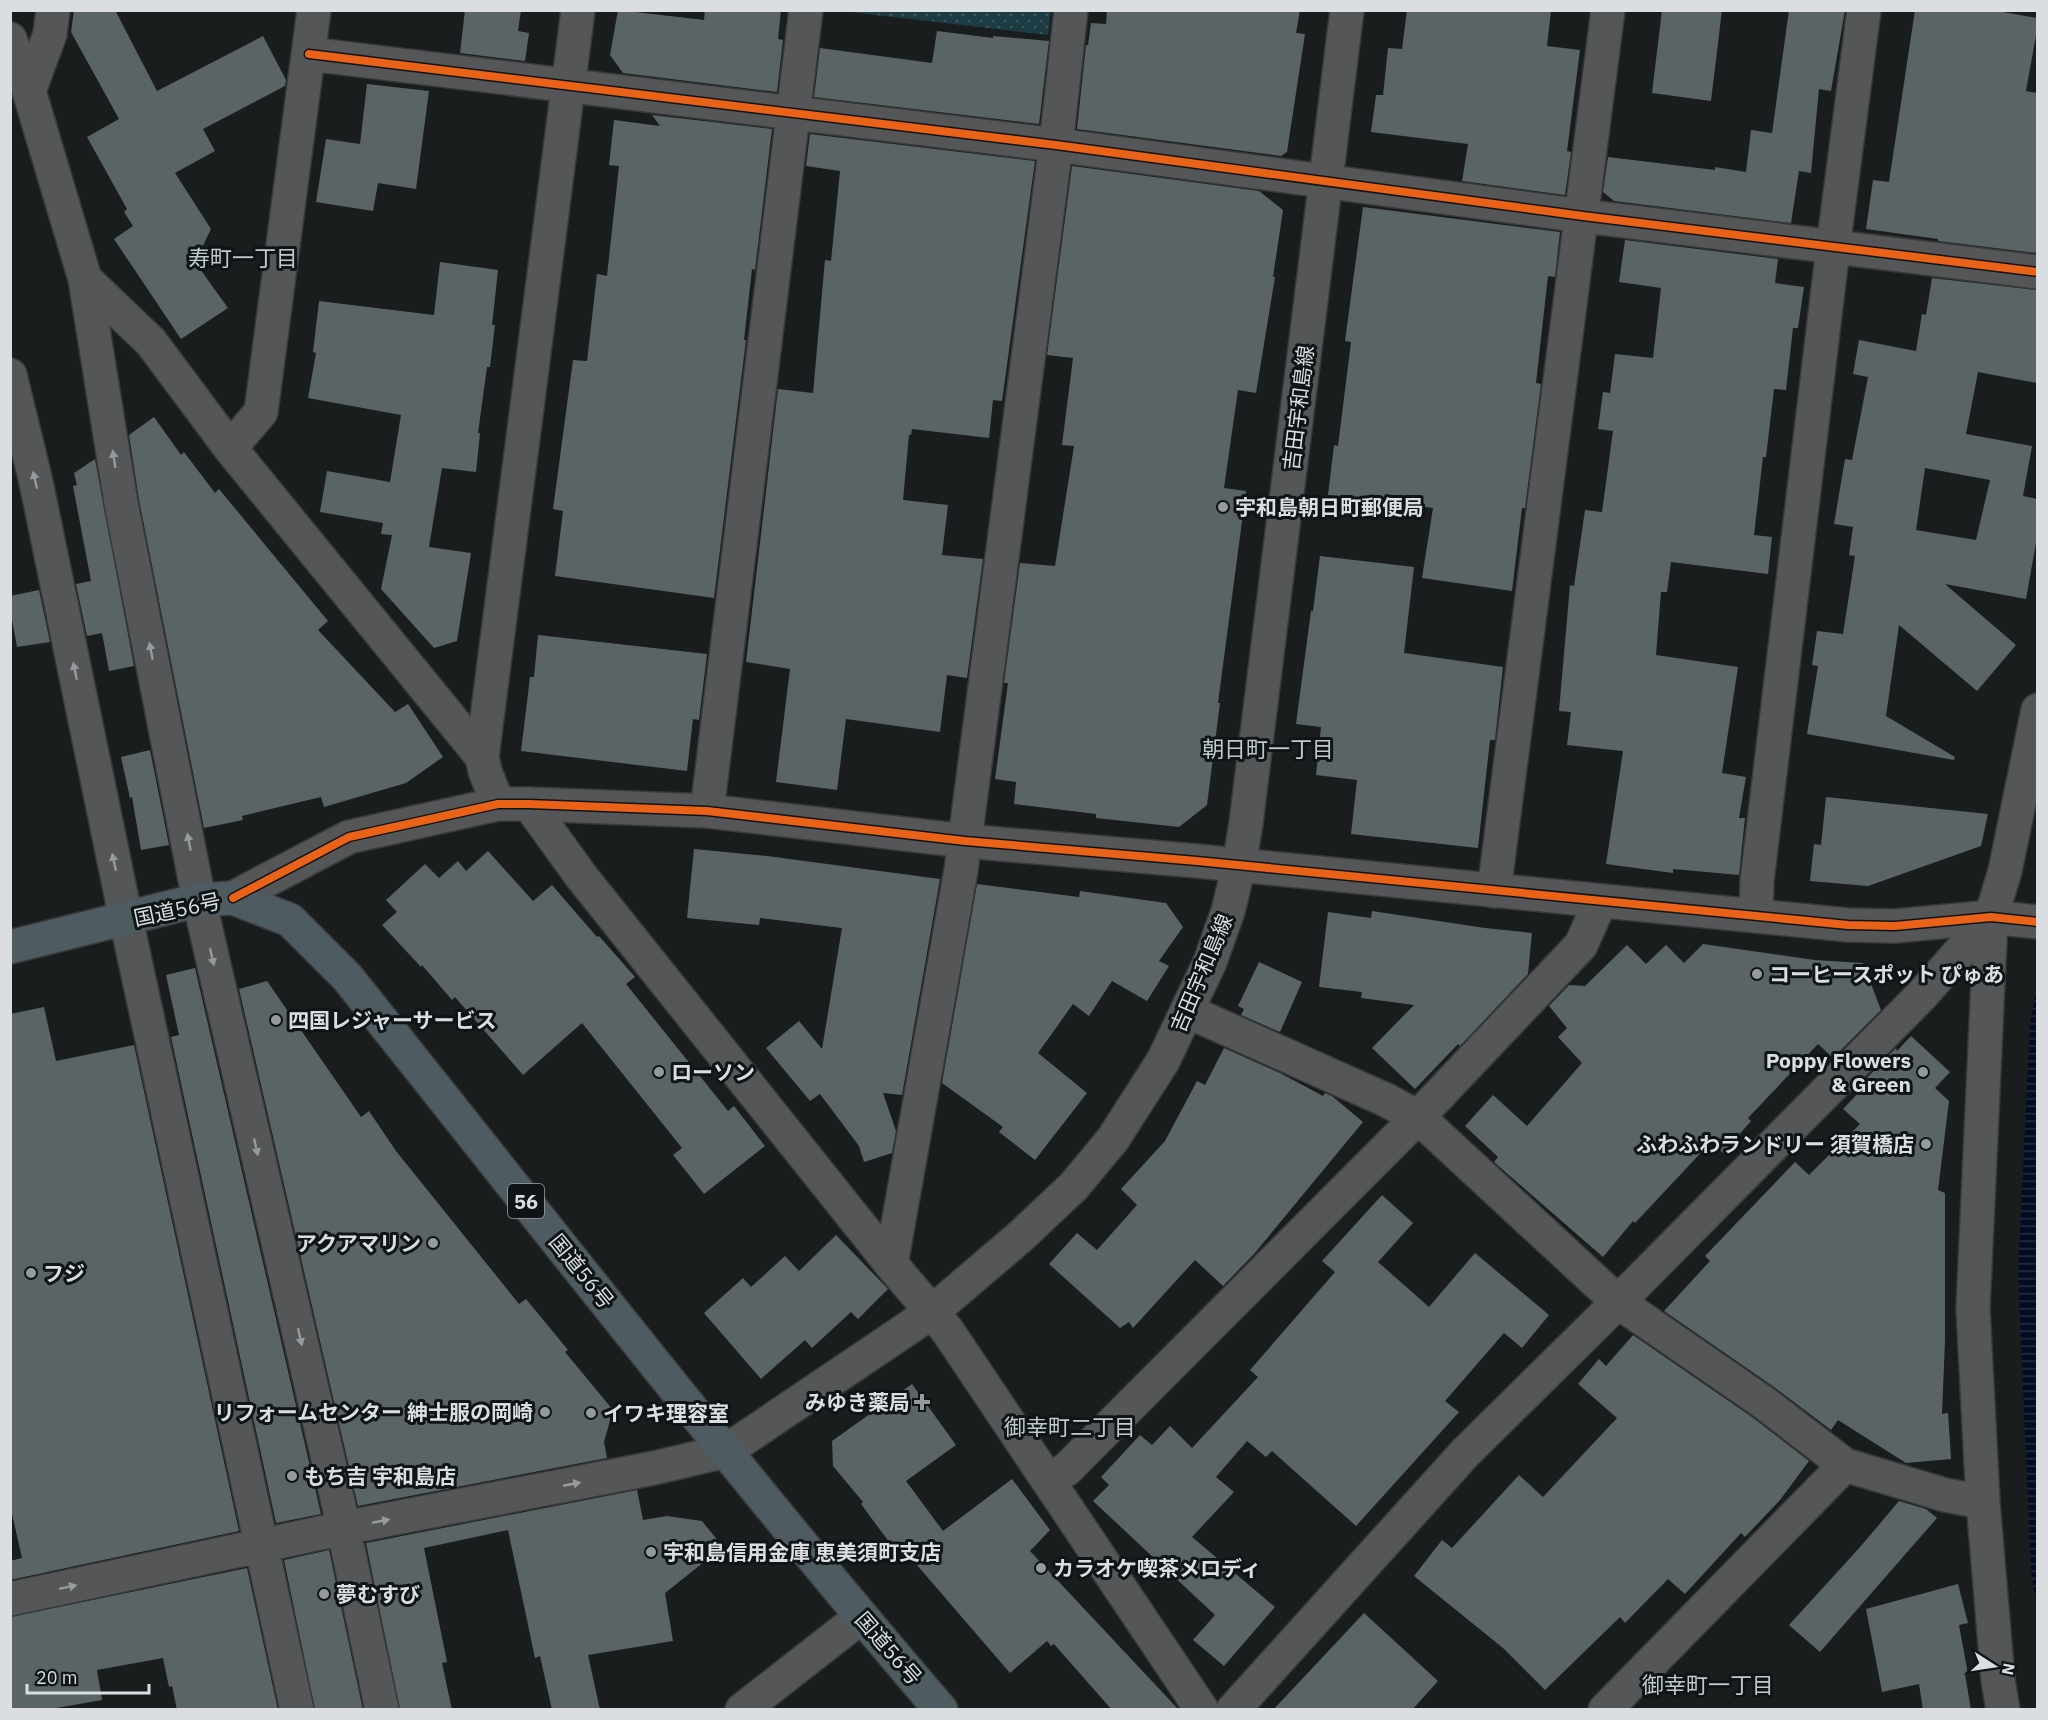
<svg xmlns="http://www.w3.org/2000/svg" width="2048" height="1720" font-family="'IBM Plex Sans','Noto Sans JP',sans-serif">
  <defs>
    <pattern id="park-dots" width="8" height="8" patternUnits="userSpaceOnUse" patternTransform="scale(1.5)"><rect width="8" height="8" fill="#1d3b42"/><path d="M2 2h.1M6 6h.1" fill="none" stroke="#3d575d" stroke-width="1.8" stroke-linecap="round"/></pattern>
    <pattern id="water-rules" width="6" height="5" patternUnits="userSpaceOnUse" patternTransform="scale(1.5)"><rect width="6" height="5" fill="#030d21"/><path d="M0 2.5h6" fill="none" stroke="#273041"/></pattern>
  </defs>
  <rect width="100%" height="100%" fill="#1a1d1e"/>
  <path fill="url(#park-dots)" d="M842 11H1051L1048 35Z"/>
  <path fill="url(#water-rules)" d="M2037 983 2038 1609H2037L2031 1571 2018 1273 2030 1024Z"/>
  <path fill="#5a6464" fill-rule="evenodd" d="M74 10H115L157 91 263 36 286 80 285 86 203 129 215 151 175 173 211 229 195 262 228 308 181 339 114 239 133 226 124 212 127 209 87 137 119 119 71 32Z
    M465 10H521L518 31 529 33 525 61 460 53Z
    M618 10 704 20 705 10H781L778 39 783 40 777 92 623 73 610 55Z
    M1107 10H1300L1296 33 1305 34 1287 152 1281 156 1077 129 1086 45H1088L1091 23 1106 24Z
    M1407 10H1551L1547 46 1580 50 1567 151 1571 152 1565 195 1462 181 1468 144 1371 132 1376 95H1383L1388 48 1402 49Z
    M1662 10H1722L1711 101 1652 93Z
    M1789 10H1845L1831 91 1819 89 1811 173 1799 171 1791 223 1614 201 1603 192 1608 157 1715 170V167L1746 172 1751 130 1772 133Z
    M1915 10H1992L2037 18V30L2026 91 2037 93V253L1938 241V239L1866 229 1873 180 1889 182Z
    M937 31 993 38V36L1049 41 1039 124 814 97 820 48 932 63Z
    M367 84 429 91 416 189 378 183 373 211 316 202 326 139 360 144Z
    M652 115 772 129 755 270 752 269 744 340H746L714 598 555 576 563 511 553 509 573 360 587 361 597 274 607 276 619 166 609 165 614 120 660 126Z
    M810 134 1035 161 1002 401 993 400 989 438 912 429 911 435H909L903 500 948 505 942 555 983 559 967 678 947 675 940 732 846 719 837 790 776 782 790 669 746 662 778 389 813 393 825 260 831 261 840 171 806 166Z
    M1072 166 1259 191 1283 210 1273 277H1275L1256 393 1238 390 1224 488 1246 491 1218 703H1220L1207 805 1179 827 1096 818V814L1014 804 1016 782 995 779 1008 683H1004L1020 563 1055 566 1074 446 1062 445 1073 358 1047 355Z
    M1363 207 1560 232 1555 277 1548 276 1536 383 1541 384 1525 508H1522L1512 591 1422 578 1433 508 1328 495 1334 445 1338 446 1351 342 1345 341Z
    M1625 240 1778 259 1775 283 1804 287 1798 328H1793L1786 390 1774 389 1766 457H1763L1754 535 1772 537 1768 574 1671 562 1667 592H1661L1656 655 1738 667 1722 773 1746 777 1739 818H1745L1739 875 1673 869V873L1606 864 1623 751 1567 745 1571 712 1559 711 1570 585 1574 586 1585 510 1602 512 1613 431 1598 429 1603 392 1610 393 1615 354 1653 358 1661 288 1619 282Z
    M440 262 498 270 492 325H495L490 367H487L478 433H480L476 472 442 468 429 547 471 553 457 641 434 648 381 589 392 535 381 534 383 523 320 512 327 471 390 482 401 415 308 398 316 353 313 352 319 301 434 315Z
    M1932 278 2037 290V383L1978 372 1966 434 2032 446 2023 496 2037 499V537L2026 599 1945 584 2016 645 1977 691 1899 625 1886 716 1955 757 1954 760 1807 734 1818 666 1812 665 1817 631 1843 634 1855 556 1849 555 1853 527 1834 524 1845 459 1852 460 1868 377 1853 374 1859 340 1916 351 1922 314 1926 315ZM1925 468 1990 480 1976 540 1916 530Z
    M154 417 181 455 184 452 215 493 219 489 328 621 318 630 395 712 408 704 443 757 406 783 324 807 321 797 242 816 243 820 204 828 139 500 129 435Z
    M95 459 134 666 109 671 102 633 87 636 76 584 91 581 73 486 77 485 74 473Z
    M1320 556 1414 567 1404 653 1503 667 1495 740H1490L1478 848 1351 834 1357 780 1316 775 1321 727 1296 724 1311 611H1313Z
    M39 590 50 642 17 647 10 609V596Z
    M538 635 707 654 699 720 693 719 687 771 521 751 530 677H534Z
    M150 750 169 845 141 850 132 797 130 798 121 757Z
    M1826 797 1988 814 1981 846 1868 886 1810 881 1814 844 1821 845Z
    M694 849 767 856 940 879 902 1095 883 1093 896 1131 892 1153 864 1162 859 1146 820 1094 810 1101 766 1048 799 1021 822 1049 842 928 760 918 759 925 687 918Z
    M488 851 533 901 552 885 597 937 599 936 635 977 626 984 728 1111 734 1106 765 1146 704 1194 673 1155 682 1148 582 1023 523 1075 455 997 452 1000 422 965 421 967 382 925 397 912 386 900 425 864 439 878 458 861 466 871Z
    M977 884 1079 897 1080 891 1166 903 1183 927 1159 961 1169 966 1147 1001 1112 981 1089 1016 1073 1004 1038 1053 1087 1093 1035 1160 999 1132 1003 1127 942 1083Z
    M1372 911 1485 928 1532 933 1528 974 1460 1046 1458 1044 1415 1089 1372 1048 1414 1005 1361 998 1362 992 1319 987 1328 912 1371 918Z
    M1703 944 1815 960 1863 963 1881 1010 1833 1058 1818 1044 1748 1118 1751 1121 1723 1153 1711 1142 1635 1223 1633 1221 1603 1257 1494 1162 1498 1157 1465 1126 1493 1095 1527 1126 1582 1063 1558 1037 1567 1028 1549 1006 1569 985 1585 986 1627 945 1646 964 1666 945 1684 963Z
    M1259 962 1302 982 1280 1032 1241 1015 1244 1009 1238 1006Z
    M195 968 321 1514 276 1523 171 1037 179 1035 166 975Z
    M267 981 361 1117 369 1111 396 1151 519 1304 526 1299 568 1350 565 1352 613 1410 604 1442 607 1458 358 1506 239 989Z
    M44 1007 56 1061 134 1045 239 1531 10 1580V1561L22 1558 10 1505V1014Z
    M1911 1036 1950 1072 1935 1088 1949 1101 1938 1190 1945 1193V1340L1942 1414 1948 1413 1951 1459 1906 1463 1838 1420 1831 1430 1774 1387 1664 1311 1710 1261 1705 1256 1795 1162 1809 1175 1860 1124 1843 1109 1863 1088 1860 1085 1896 1048 1897 1051Z
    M1224 1048 1280 1073 1323 1096 1325 1093 1332 1096 1363 1122 1254 1254 1223 1286 1195 1260 1133 1328 1129 1322 1120 1328 1049 1264 1077 1233 1097 1250 1137 1205 1121 1189 1165 1141 1197 1081 1205 1085Z
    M1382 1195 1413 1223 1378 1262 1429 1307 1475 1253 1549 1315 1522 1348 1504 1333 1445 1401 1459 1412 1356 1526 1272 1451 1266 1457 1247 1441 1216 1477 1234 1492 1192 1537 1275 1607 1224 1666 1193 1640 1215 1615 1093 1501 1109 1485 1101 1477 1140 1435 1152 1445 1170 1426 1192 1448 1258 1377 1250 1370 1335 1272 1322 1261Z
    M836 1235 888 1289 858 1319 851 1312 812 1348 805 1340 761 1379 704 1313 743 1278 751 1287 785 1256 799 1271Z
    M1633 1335 1752 1417 1809 1461 1780 1500 1745 1537 1741 1533 1685 1594 1668 1579 1625 1623 1620 1617 1545 1690 1503 1648 1414 1576 1442 1540 1452 1548 1519 1475 1543 1497 1617 1418 1578 1384 1599 1359 1606 1366Z
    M912 1384 956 1445 906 1481 943 1531 1012 1479 1050 1530 1030 1551 1179 1710H1112L1054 1644 1051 1646 1047 1641 1010 1673 904 1550 898 1554 861 1504 863 1502 833 1466 832 1441Z
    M637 1490 643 1520 667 1516 702 1521 723 1547 665 1593 673 1641 588 1655 600 1710H552L540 1656 535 1658 508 1530 424 1548 447 1662 442 1663 452 1710H400L366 1543Z
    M1899 1501 1926 1509 1937 1518 1820 1652 1789 1625 1861 1546Z
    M329 1550 363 1710H315L284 1560Z
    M247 1568 278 1710H177L172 1686 169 1687 163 1658 97 1670 102 1700 45 1710H10V1617Z
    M1958 1584 1968 1623 1959 1625 1968 1674H1965L1971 1710H1923L1919 1684 1882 1692 1866 1609Z
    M1364 1613 1438 1681 1412 1710H1273Z"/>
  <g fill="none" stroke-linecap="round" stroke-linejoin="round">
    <defs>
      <path id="minor" d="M10 39 29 91 85 279 121 503 199 900 338 1502 382 1710
        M309 54 1056 145 1583 216 2038 272
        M29 91 50 34 53 10
        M85 279 151 342 230 448 482 757
        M10 375 36 482 126 919 297 1710
        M230 448 261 412 314 10
        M529 804 581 876 891 1264 947 1330 1202 1710
        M707 811 806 10
        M1494 891 1608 10
        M1756 916 1757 881 1833 248 1864 10
        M1991 917 2038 922
        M1187 1011 1386 1100 1418 1117 1618 1302 1763 1402 1845 1465
        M891 1264 961 870 1056 145 1071 10
        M1047 1479 1066 1470 1418 1117 1581 945 1600 902
        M10 1599 344 1528 654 1468 726 1451
        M742 1710 861 1617
        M1233 1710 1465 1453 1618 1302 1921 996 1991 917
        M1605 1710 1845 1465 1945 1495 1983 1502
        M2003 1710 1998 1680 1983 1502 1973 1308 1991 917 2005 871 2038 710"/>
      <path id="tertiary" d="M498 804 485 771 482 757 578 10
        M233 898 349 837 498 804H529L707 811 965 841 1197 861 1848 925 1895 926 1991 917"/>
      <path id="secondary" d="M726 1451 932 1312 1021 1236 1074 1186 1113 1139 1163 1061 1210 962 1228 911 1239 866 1246 823 1347 10"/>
      <path id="trunk" d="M10 947 199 900 233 898 290 920 347 977C543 1222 736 1471 941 1710"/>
    </defs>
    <use href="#minor" stroke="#383a3a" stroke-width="36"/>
    <use href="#tertiary" stroke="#383a3a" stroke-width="36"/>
    <use href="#secondary" stroke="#383a3a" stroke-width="36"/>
    <use href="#trunk" stroke="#383a3a" stroke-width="36"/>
    <use href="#minor" stroke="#545657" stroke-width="33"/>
    <use href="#tertiary" stroke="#545657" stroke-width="33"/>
    <use href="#secondary" stroke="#545657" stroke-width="33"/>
    <use href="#trunk" stroke="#4e5b60" stroke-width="33"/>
    <defs>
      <path id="cycleway" d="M309 54 1056 145 1583 216 2038 272
        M233 898 349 837 498 804H529L707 811 965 841 1197 861 1848 925 1895 926 1991 917 2038 922"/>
    </defs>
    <use href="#cycleway" stroke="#0f1516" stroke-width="11"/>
    <use href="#cycleway" stroke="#ea6118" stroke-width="8"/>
  </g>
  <defs><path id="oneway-solid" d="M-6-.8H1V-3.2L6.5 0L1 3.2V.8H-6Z" transform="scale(1.5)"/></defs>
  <g fill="#979a9c">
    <use href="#oneway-solid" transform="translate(114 459) rotate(-99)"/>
    <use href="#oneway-solid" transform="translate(35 480) rotate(-103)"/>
    <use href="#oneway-solid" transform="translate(151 651) rotate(-101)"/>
    <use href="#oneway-solid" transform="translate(75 671) rotate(-102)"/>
    <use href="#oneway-solid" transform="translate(189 842) rotate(-101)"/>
    <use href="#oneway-solid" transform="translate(114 862) rotate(-102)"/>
    <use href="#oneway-solid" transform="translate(212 957) rotate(77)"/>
    <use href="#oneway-solid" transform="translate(256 1147) rotate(77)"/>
    <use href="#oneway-solid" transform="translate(300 1337) rotate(77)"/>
    <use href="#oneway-solid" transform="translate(572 1484) rotate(-11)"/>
    <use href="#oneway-solid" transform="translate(381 1521) rotate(-11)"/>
    <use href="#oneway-solid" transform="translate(68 1587) rotate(-12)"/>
  </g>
  <g fill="#979a9c" stroke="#0f1516" stroke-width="2">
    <circle cx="1223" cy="507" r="6"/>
    <circle cx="1757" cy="974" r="6"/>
    <circle cx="276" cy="1020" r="6"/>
    <circle cx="659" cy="1072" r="6"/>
    <circle cx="1923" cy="1072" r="6"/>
    <circle cx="1926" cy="1144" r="6"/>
    <circle cx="433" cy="1243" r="6"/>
    <circle cx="31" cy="1273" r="6"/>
    <path d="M919 1393h6v6h6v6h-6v6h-6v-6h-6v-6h6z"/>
    <circle cx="545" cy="1412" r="6"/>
    <circle cx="591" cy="1413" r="6"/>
    <circle cx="292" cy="1476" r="6"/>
    <circle cx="651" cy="1552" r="6"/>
    <circle cx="1041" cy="1568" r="6"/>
    <circle cx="324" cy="1594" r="6"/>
  </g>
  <g text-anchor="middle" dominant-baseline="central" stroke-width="6" stroke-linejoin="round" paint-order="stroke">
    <rect fill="#0f1516" stroke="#9da2a3" stroke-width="1.5" x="508" y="1184" width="36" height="34" rx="4.5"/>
    <g font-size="20" font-weight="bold" fill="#dadee0">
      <text x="526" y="1201">56</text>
    </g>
    <g font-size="21" fill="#dadee0" stroke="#0f1516">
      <text transform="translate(1298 408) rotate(-83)">吉田宇和島線</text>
      <text transform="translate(177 909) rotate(-12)">国道56号</text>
      <text transform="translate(1201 973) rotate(-67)">吉田宇和島線</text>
      <text transform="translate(582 1271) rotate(51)">国道56号</text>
      <text transform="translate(889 1648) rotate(49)">国道56号</text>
    </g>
    <g font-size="21" font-weight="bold" fill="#dadee0" stroke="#0f1516" text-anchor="start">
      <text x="1235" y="507">宇和島朝日町郵便局</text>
      <text x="1769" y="974">コーヒースポット ぴゅあ</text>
      <text x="288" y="1020">四国レジャーサービス</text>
      <text x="1911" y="1060" text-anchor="end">Poppy Flowers<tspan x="1911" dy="24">&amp; Green</tspan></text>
      <text x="671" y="1072">ローソン</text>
      <text x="1914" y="1144" text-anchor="end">ふわふわランドリー 須賀橋店</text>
      <text x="421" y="1243" text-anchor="end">アクアマリン</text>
      <text x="43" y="1273">フジ</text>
      <text x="910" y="1402" text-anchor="end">みゆき薬局</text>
      <text x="533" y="1412" text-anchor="end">リフォームセンター 紳士服の岡崎</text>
      <text x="603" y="1413">イワキ理容室</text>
      <text x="304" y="1476">もち吉 宇和島店</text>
      <text x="663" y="1552">宇和島信用金庫 恵美須町支店</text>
      <text x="1053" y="1568">カラオケ喫茶メロディ</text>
      <text x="336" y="1594">夢むすび</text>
    </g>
    <g font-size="22" fill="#c1c9cb" stroke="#0f1516">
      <text x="243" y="257">寿町一丁目</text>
      <text x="1268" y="748">朝日町一丁目</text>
      <text x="1070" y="1426">御幸町二丁目</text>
      <text x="1708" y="1684">御幸町一丁目</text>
    </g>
  </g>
  <rect width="2048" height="1720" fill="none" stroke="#dadee0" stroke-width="24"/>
  <g transform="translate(1994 1666) rotate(102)" stroke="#0f1516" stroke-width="4.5" paint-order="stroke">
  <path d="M0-4.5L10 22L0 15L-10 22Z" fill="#dadee0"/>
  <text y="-9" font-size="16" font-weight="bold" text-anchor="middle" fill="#dadee0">N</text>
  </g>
  <path d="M27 1684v9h122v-9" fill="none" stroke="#dadee0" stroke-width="3"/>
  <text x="36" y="1684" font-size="18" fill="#dadee0" stroke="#0f1516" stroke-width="4.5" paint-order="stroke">20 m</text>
</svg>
